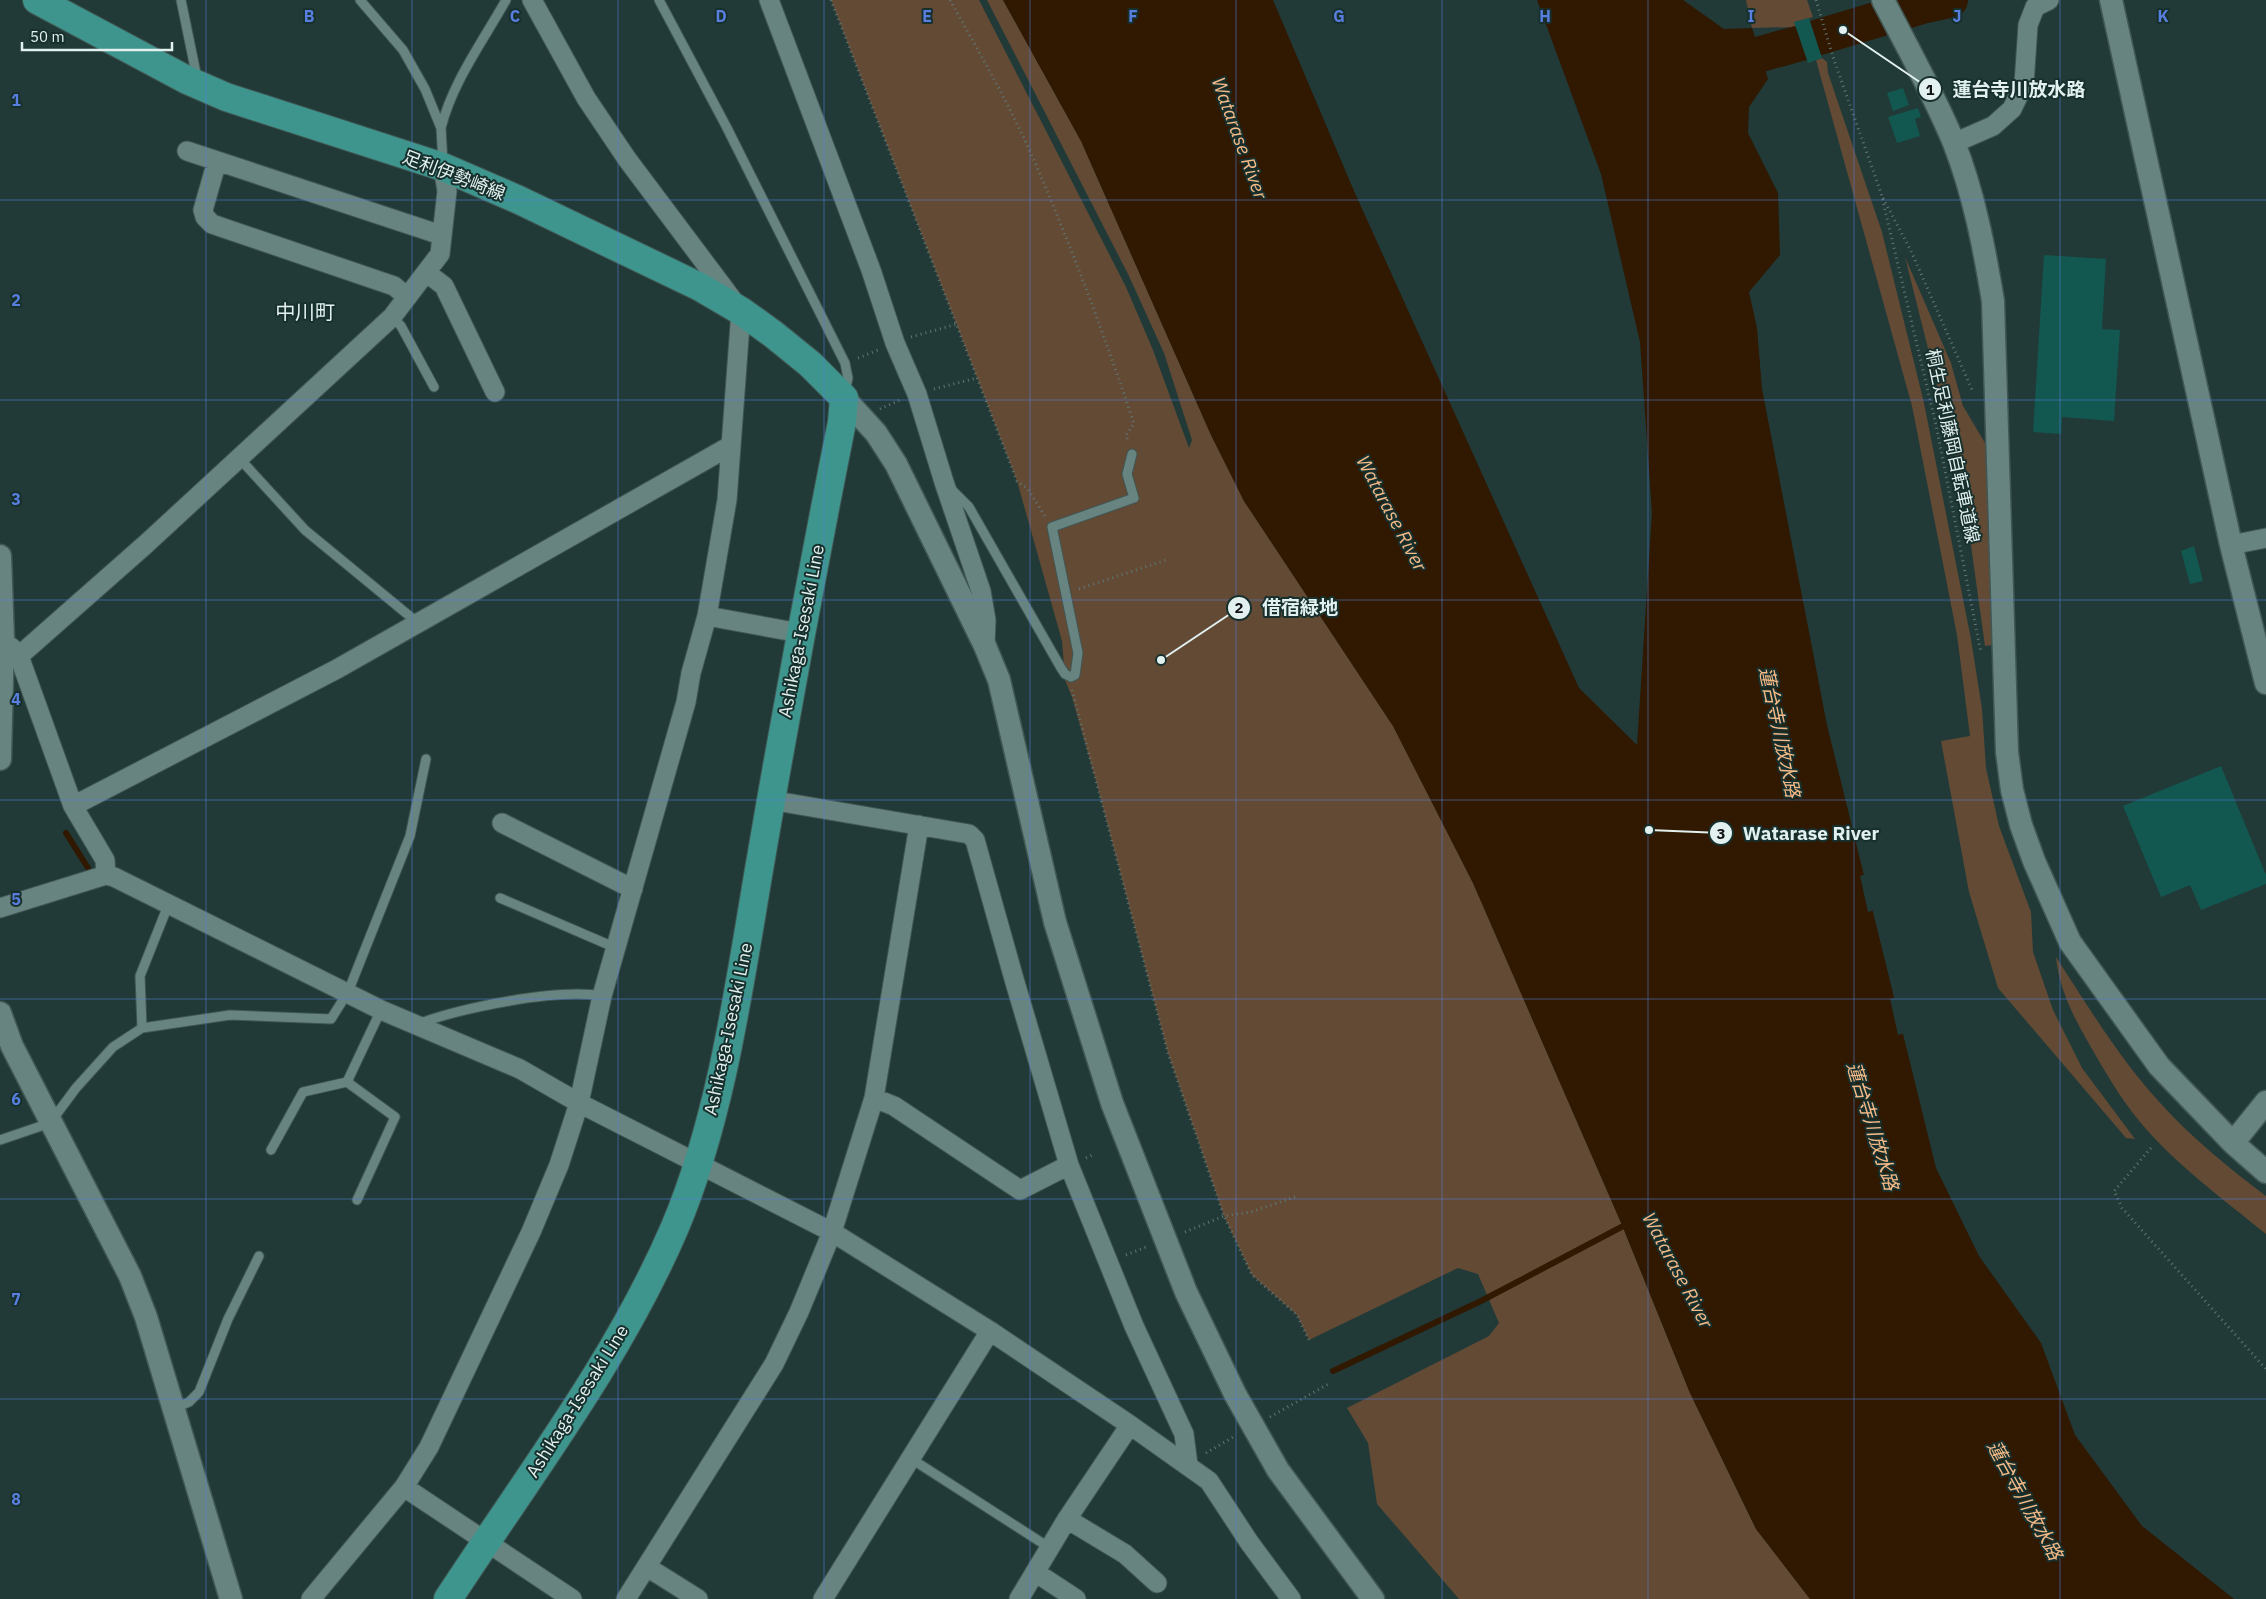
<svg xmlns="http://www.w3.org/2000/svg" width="2266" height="1599" font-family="'IBM Plex Sans','Noto Sans JP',sans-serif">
  <rect width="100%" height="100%" fill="#213a37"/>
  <path fill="#624a35" d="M831 0H979L1126 287 1153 350 1189 448 1192 440 1164 353 1128 274 987 0H1003L1081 141 1211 435 1244 501 1393 726 1473 883 1622 1225 1690 1393 1756 1529 1810 1599H1459L1377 1504 1368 1443 1347 1408 1489 1336 1499 1323 1478 1274 1458 1268 1309 1340 1297 1315 1252 1275 1224 1216 1168 1053 1096 781 1072 697 1065 680 1062 641 1017 481Z
    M1746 0H1807L1813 17 1795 22 1796 27 1752 28Z
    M1822 58 1827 62 1828 73 1882 232 1924 403 1971 639 1982 709 1986 768 1999 826 2031 912 2033 952 2053 1010 2082 1068 2135 1139 2126 1138 1998 988 1969 892 1941 741 1970 736 1957 635 1912 406 1816 60Z
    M1905 257 1951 363 1963 406 1988 448 1992 645 1985 646 1963 488Z
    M2056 957C2089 1008 2121 1061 2163 1106 2193 1139 2230 1169 2266 1196V1234C2223 1199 2176 1165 2140 1122 2120 1098 2104 1070 2088 1042 2073 1016 2059 988 2056 957Z"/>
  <path fill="#301801" d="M1003 0H1273L1354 191 1579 688 1637 745 1652 513 1640 342 1601 174 1537 0H1683L1724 29 1752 28 1768 79 1749 107 1748 133 1778 193 1780 255 1749 292 1757 328 1762 389 1827 725 1936 1168 1979 1256 2041 1343 2075 1435 2142 1526 2234 1599H1810L1756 1529 1690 1393 1622 1225 1473 883 1393 726 1244 501 1211 435 1081 141Z"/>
  <path fill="#213a37" d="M1866 874 1875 910 1868 912 1860 876Z
    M1897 997 1905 1033 1898 1035 1890 999Z"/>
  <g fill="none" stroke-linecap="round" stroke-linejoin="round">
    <path stroke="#301801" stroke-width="6" d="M1920 0 1922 6
      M66 833 88 868
      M1333 1371 1481 1301 1629 1223"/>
    <path stroke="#301801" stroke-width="36" d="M1816 38 1922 6 1950 0
      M1717 76C1739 57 1773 51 1801 43"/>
  </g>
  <path fill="#135751" d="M1809 18 1822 58 1808 63 1794 22Z
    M1903 88 1909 105 1893 111 1887 93Z
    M1918 108 1921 117 1915 119 1920 136 1897 143 1888 117Z
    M2044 255 2106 259 2102 329 2120 330 2114 421 2062 417 2061 434 2033 432Z
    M2194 546 2203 581 2190 584 2181 551Z
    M2221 766 2266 875V884L2201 910 2190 885 2161 897 2123 806Z"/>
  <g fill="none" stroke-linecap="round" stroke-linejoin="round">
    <defs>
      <path id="service" d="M181 0 197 78
        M360 0 403 50 425 89 441 128 443 164
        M659 0 726 126 845 363 848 378 845 392
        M441 128C452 83 483 41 506 0
        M392 317 401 326 434 387
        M240 459 305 530 418 623
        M951 489 969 507 1061 668 1065 674 1071 677 1075 675 1078 653 1052 527 1134 498 1127 474 1132 454
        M500 898 616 948
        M418 1024C461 1008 557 988 602 996
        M142 1028 140 976 169 903
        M0 1140 50 1123 76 1088 113 1047 142 1028 230 1015 331 1019 348 992 410 836 426 759
        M271 1150 303 1092 347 1082
        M357 1200 395 1117 347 1082 381 1010
        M175 1408 189 1402 199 1392 228 1319 259 1256
        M910 1458 1050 1548"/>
      <path id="minor" d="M769 0 871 270 895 343 917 394 944 482 981 591 986 620 985 646
        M1954 143 1993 126 2012 109 2024 84 2028 25 2035 7 2049 0
        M187 151 441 235
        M217 161 203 210 205 217 212 224 394 286 406 296
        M427 273 444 286 495 392
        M2231 545 2266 538
        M707 616 800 633
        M11 647 19 656 73 806 105 860 106 875
        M19 656 146 544 392 317 440 254 447 191 443 167
        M770 800 969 834 975 840 1014 979 1069 1165 1134 1326 1184 1434 1188 1465
        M73 806 337 669 730 446
        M502 823 633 889
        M0 908 106 875 114 877 381 1010 520 1069 579 1103 832 1232 990 1331 1130 1425 1209 1481 1249 1542 1291 1599
        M874 1098 894 1106 1020 1190 1069 1165
        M404 1487 572 1599
        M1067 1519 1125 1554 1157 1583
        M647 1567 698 1599
        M1035 1572 1076 1599
        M311 1599 404 1487 429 1447 531 1232 559 1165 579 1103 602 996 686 702 691 673 707 616 727 500 741 311 627 159 586 98 532 0
        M626 1599 774 1364 799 1312 832 1232 874 1098 919 825
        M823 1599 990 1331
        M1019 1599 1067 1519 1130 1425"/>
      <path id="tertiary" d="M1883 0C1907 47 1934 94 1954 143 1974 194 1984 247 1993 301L2007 752 2012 790 2021 825 2034 861 2070 942 2159 1066 2233 1143 2266 1172
        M2111 0 2231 545 2266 683
        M844 398 876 433 896 464 985 646 999 680 1055 922 1112 1103 1186 1292 1235 1394 1278 1470 1373 1599
        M0 556 3 639 0 759
        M0 1013 12 1046 130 1276 146 1317 231 1599
        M2233 1143 2266 1102"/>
      <path id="primary" d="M37 0 187 80 226 97 443 167 519 200 700 287 741 311 773 334 810 364 844 398 842 422C813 567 786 712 761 858 740 979 723 1113 675 1227 618 1360 527 1478 448 1599"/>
    </defs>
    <use href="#service" stroke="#405754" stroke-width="11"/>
    <use href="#minor" stroke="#405754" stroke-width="21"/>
    <use href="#tertiary" stroke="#405754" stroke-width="25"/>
    <use href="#primary" stroke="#405754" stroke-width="30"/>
    <path stroke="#617674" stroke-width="3" stroke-dasharray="1 4" stroke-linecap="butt" d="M831 0 1017 481 1028 489 1045 516
      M950 0C981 56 1014 112 1039 172 1074 254 1106 339 1134 424L1126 435 1128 441
      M1816 0 1833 57 1881 193 1936 425 1981 653
      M1883 198 1911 251 1973 392
      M911 337 957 324
      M858 358 878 350
      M934 389 977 378
      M880 409 900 400
      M1079 589 1166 560
      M1072 690 1168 1053 1224 1216 1252 1275 1297 1315 1309 1340
      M2151 1148 2114 1191 2122 1208 2266 1369
      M1086 1158 1095 1154
      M1185 1232 1224 1216 1251 1212 1295 1197
      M1126 1255 1146 1247
      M1270 1417 1330 1383
      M1206 1453 1235 1436"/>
    <use href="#service" stroke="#688480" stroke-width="9"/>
    <use href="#minor" stroke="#688480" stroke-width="19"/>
    <use href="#tertiary" stroke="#688480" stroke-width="22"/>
    <use href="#primary" stroke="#3d958d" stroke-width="28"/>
  </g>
  <path fill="none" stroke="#587fdf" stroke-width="1" stroke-opacity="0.55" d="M206 0V1599M412 0V1599M618 0V1599M824 0V1599M1030 0V1599M1236 0V1599M1442 0V1599M1648 0V1599M1854 0V1599M2060 0V1599M0 200H2266M0 400H2266M0 600H2266M0 800H2266M0 999H2266M0 1199H2266M0 1399H2266"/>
  <g text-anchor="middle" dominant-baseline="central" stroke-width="4" stroke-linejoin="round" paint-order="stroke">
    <g font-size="18" fill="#e2f1ef" stroke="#17302d">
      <text transform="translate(454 175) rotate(21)">足利伊勢崎線</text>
      <text transform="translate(1953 446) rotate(78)">桐生足利藤岡自転車道線</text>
      <text transform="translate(801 631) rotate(-79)">Ashikaga-Isesaki Line</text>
      <text transform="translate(728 1029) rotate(-78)">Ashikaga-Isesaki Line</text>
      <text transform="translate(577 1401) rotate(-58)">Ashikaga-Isesaki Line</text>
    </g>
    <g font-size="19" font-style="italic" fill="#f6ba87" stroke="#17302d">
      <text transform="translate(1240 138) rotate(70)">Watarase River</text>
      <text transform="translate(1392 513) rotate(62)">Watarase River</text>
      <text transform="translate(1780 732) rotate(78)">蓮台寺川放水路</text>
      <text transform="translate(1873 1126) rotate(73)">蓮台寺川放水路</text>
      <text transform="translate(1678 1270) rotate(62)">Watarase River</text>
      <text transform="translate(2025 1500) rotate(61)">蓮台寺川放水路</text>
    </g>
    <g font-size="20" fill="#e2f1ef" stroke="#17302d">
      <text x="305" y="311">中川町</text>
    </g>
  </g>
  <g font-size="16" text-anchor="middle" font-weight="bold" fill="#587fdf" stroke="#17302d" stroke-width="4" stroke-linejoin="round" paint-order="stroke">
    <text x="309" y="22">B</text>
    <text x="515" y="22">C</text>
    <text x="721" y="22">D</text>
    <text x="927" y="22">E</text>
    <text x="1133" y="22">F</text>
    <text x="1339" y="22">G</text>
    <text x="1545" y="22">H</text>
    <text x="1751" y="22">I</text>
    <text x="1957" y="22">J</text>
    <text x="2163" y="22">K</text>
    <text x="16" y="106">1</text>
    <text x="16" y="306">2</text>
    <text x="16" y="505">3</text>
    <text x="16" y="705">4</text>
    <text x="16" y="905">5</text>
    <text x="16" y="1105">6</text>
    <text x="16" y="1305">7</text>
    <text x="16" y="1505">8</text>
  </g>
  <path fill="none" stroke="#e2f1ef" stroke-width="2" d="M1843 30L1930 89M1161 660L1239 608M1649 830L1721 833"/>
  <g fill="#e2f1ef" stroke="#17302d" stroke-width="2">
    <circle cx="1843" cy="30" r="5"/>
    <circle cx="1161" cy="660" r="5"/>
    <circle cx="1649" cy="830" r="5"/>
    <circle cx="1930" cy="89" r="12"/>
    <circle cx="1239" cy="608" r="12"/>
    <circle cx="1721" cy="833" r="12"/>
  </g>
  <g font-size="15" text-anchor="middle" font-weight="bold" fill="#111">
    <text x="1930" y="95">1</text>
    <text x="1239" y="613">2</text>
    <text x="1721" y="839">3</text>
  </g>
  <g font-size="19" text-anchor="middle" font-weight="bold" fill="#e2f1ef" stroke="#17302d" stroke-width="4" stroke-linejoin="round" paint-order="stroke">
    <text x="2019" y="96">蓮台寺川放水路</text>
    <text x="1300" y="614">借宿緑地</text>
    <text x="1811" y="840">Watarase River</text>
  </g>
  <path d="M22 42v8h150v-8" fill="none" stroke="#e2f1ef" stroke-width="2.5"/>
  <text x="30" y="42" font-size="15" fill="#e2f1ef" stroke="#17302d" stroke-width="4" paint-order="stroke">50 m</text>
</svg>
